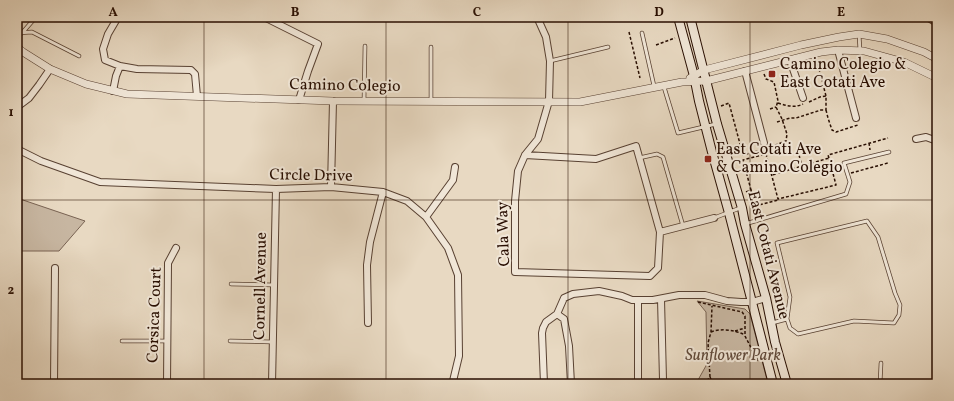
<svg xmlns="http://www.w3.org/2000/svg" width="954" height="401" font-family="Vollkorn,serif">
  <rect width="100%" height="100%" fill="#e8d9c2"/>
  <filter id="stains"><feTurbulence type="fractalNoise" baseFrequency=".005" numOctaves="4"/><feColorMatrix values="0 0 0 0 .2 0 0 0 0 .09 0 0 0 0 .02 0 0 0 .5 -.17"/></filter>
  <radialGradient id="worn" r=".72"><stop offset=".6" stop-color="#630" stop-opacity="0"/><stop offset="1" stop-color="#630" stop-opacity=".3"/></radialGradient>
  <path fill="#c7b6a1" stroke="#786252" d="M17 198 85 221 59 251H17Z
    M697 301 745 309 750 314 768 384H698V380L707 364 706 312Z"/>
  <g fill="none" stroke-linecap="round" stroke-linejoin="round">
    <defs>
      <path id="service" d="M17 33 32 32 79 56
        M22 33 36 17
        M642 33 654 86
        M859 34 860 51
        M550 61 608 47
        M664 87 678 133 716 124
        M364 101 365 46
        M431 101V47
        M639 158 657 154 663 157 683 226
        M714 218 740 208
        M745 224 846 194 850 182 844 163 889 152
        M231 284 274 285
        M772 323 787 319 790 297 777 243 867 221 878 237 895 293 900 305 899 315 894 323 854 321 798 334 790 328 787 319
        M122 341H167
        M230 341 273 342
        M880 384 881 363"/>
      <path id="minor" d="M118 17 108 34 103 49 105 60 120 66 137 69 191 70 195 74 197 96
        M264 17 318 44 308 71 299 100
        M537 17 546 37 550 61 549 101 538 139 525 155 518 171 515 201V272L650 276 658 268 660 232 714 218
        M927 17 937 23
        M838 50 856 118
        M790 60 803 98
        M745 71 764 143
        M113 91 116 76 120 66
        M17 107 29 98 39 85 50 69
        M916 139 926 137 937 141
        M17 149 41 161 100 182 276 189 331 187 383 192 407 201 426 217 448 248 458 275 459 356 453 381 451 384
        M525 155 596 159 636 146 660 232
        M331 187 333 101
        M936 216 937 221
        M426 217 453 180 455 167
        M661 299 663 380 662 384
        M638 300V381L641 384
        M557 314 564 319 569 346 571 384
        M368 323 367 265 370 242 383 192
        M54 384 55 268
        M167 384 168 263 176 248
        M272 384 276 189
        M544 384 542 333 543 328 546 322 557 314 564 298 573 294 599 291 622 296 632 300H653L679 295H705L727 301 741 302H752L766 298"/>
      <path id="tertiary" d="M17 47 23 52 50 69 86 84 127 94 333 101 580 102 682 82 706 81 821 52 838 50 864 51 904 62 937 78
        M690 78 704 70 801 45 839 37 859 34 887 39 924 52 937 59"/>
      <path id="secondary" d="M678 17 694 76 699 101 712 152 729 213 773 384
        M690 17 717 124 742 208 745 224 766 298 775 342 787 384"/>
    </defs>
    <use href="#service" stroke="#584132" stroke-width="4.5"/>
    <use href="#minor" stroke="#584132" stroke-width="8"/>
    <use href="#tertiary" stroke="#584132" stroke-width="8"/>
    <use href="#secondary" stroke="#280e02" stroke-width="10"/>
    <path stroke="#280e02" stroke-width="1.5" stroke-dasharray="3 2" stroke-linecap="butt" d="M629 32 640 78
      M656 45 675 38
      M764 74 766 79 774 82 778 101 776 107 782 119 787 134 786 141 768 148
      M809 102 820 97 826 96
      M778 103C787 106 795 108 803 104
      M721 106 729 103 743 155 762 150
      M770 109 776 107
      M826 110 828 118 832 130 836 132 858 125
      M777 122 790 118H796L821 110H826V96L817 61
      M869 143 870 150
      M799 155 802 166
      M829 158 828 155 888 138
      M851 173 888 163
      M746 192 751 190 743 160 766 154 778 199 836 185 829 158 772 175
      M755 206 778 200
      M750 208 755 206 751 190
      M698 302 742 312 745 316V336L758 361
      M735 331 745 328
      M711 332C721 328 735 330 745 335
      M710 377 713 384
      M668 382 702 384 705 383 710 377 708 343 711 332 712 306"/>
    <use href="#service" stroke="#f0e6d7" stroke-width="3"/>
    <use href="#minor" stroke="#f0e6d7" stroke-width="6"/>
    <use href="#tertiary" stroke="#f0e6d7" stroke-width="7"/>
    <use href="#secondary" stroke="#f0e6d7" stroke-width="8"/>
  </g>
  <path fill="none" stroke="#280e02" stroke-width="1" stroke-opacity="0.55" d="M204 17V384M386 17V384M568 17V384M750 17V384M17 200H937"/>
  <g fill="#8f2418" stroke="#f0e6d7" stroke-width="1.5">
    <rect x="768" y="70" width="8" height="8" rx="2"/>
    <rect x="704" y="155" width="8" height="8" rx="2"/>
  </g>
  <g text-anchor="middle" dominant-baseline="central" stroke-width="4" stroke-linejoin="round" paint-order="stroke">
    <g font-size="16" fill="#280e02" stroke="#f0e6d7" text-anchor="start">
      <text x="780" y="65">Camino Colegio &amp;<tspan x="780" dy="18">East Cotati Ave</tspan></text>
      <text x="716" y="150">East Cotati Ave<tspan x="716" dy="18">&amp; Camino Colegio</tspan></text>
    </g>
    <g font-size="16" fill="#280e02" stroke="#f0e6d7">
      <text transform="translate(345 86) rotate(1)">Camino Colegio</text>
      <text transform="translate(311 176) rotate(1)">Circle Drive</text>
      <text transform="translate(504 234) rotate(-92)">Cala Way</text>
      <text transform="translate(768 255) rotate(76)">East Cotati Avenue</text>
      <text transform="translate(261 286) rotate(-89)">Cornell Avenue</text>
      <text transform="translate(155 315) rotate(-88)">Corsica Court</text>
    </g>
    <g font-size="16" font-style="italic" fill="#60493a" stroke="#f0e6d7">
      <text x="733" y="356">Sunflower Park</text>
    </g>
  </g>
  <rect width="954" height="401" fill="none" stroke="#e8d9c2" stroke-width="44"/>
  <rect x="22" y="22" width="910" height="357" fill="none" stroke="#280e02" stroke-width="1.5"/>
  <g font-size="13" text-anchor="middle" font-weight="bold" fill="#280e02">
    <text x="113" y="16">A</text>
    <text x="295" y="16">B</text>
    <text x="477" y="16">C</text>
    <text x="659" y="16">D</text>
    <text x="841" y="16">E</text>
    <text x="11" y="116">1</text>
    <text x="11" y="294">2</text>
  </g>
  <rect width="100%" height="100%" filter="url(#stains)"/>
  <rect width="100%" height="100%" fill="url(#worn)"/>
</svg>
